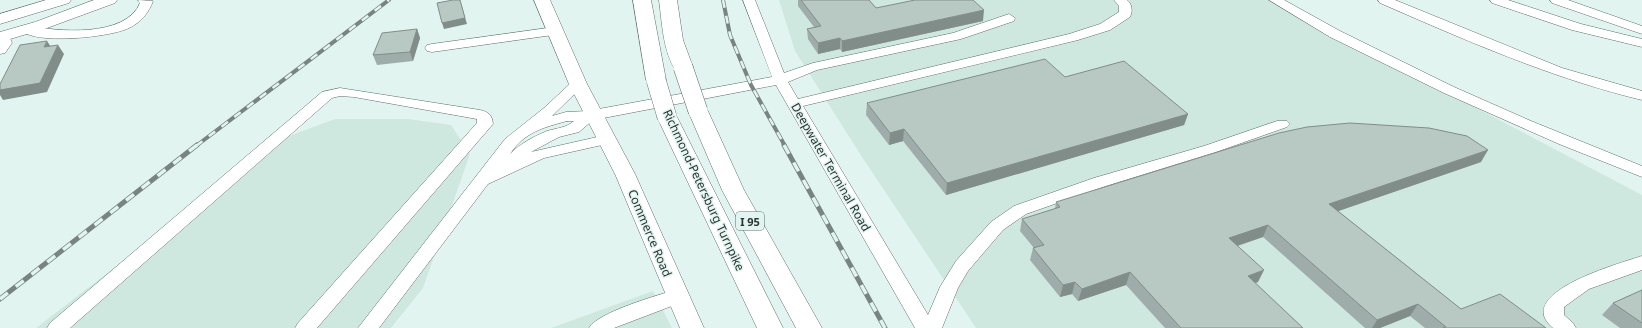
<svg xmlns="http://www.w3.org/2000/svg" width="1642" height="328" font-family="'Noto Sans',sans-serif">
  <rect width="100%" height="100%" fill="#e2f4ef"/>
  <path fill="#cee8e0" d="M779 0H1271L1642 195V328H976L862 157 795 51Z
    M335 119H408L451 125 470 154 423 288 391 328H36L281 139Z
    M653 291 672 328H551Z"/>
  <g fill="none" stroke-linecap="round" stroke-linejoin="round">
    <defs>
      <path id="minor" d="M138 0 153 1C149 13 140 23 129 28 112 37 32 46 20 29L27 25C56 32 126 38 140 3Z
        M743 0H755L784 73 813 63 953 33 1009 14 1015 18 1014 21 961 39 817 70 788 82 798 99 1069 34 1100 24 1119 12V6L1114 0H1127C1132 4 1133 11 1130 17L1110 30 1078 40 803 106 928 315 940 287 956 261 991 222 1014 206 1094 178 1204 146 1277 121H1287L1290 124 1287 127 1216 152 1106 186 1026 214 1003 230 968 271 958 288 942 328H915L776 85 593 120 579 132 559 137 531 152 606 135 611 137 614 140 611 143 544 158 488 184 379 328H358L505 139 544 108 573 81H583L585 84 552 116 566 112 588 111 772 77ZM567 121H574C566 128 557 128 547 131 533 137 521 143 510 154 525 132 542 128 567 121Z
        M1269 0H1284L1340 31 1454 87 1531 121 1642 166V177L1559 144 1444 93 1330 37Z
        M1378 0H1395L1562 68 1642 91V100C1551 78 1465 40 1380 3Z
        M1490 0H1508L1581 24 1642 39V47L1572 30 1492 3Z
        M1550 0H1568L1642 26V34L1552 3Z
        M555 27 560 28 562 31 560 34 432 52 427 51 425 48 427 45 432 44Z
        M3 32 8 33 12 43 5 53 0 54V33Z
        M340 88 480 110C489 112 492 115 493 124L317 328H295L298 323 477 123V119L354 97 340 96 332 98 70 328H47L50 323 322 92Z
        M1642 256V270L1589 289 1564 307V315L1573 323 1576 328H1553C1511 293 1621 263 1642 256Z
        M678 289 685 291 687 296 685 301 614 328H589C598 312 659 295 678 289Z"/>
      <path id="major" d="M46 0H71L69 3 0 24V14Z
        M94 0H117L115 3 47 28 0 42V32L35 22Z
        M534 0H550L587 84 635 174 704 328H680L615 174 569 84Z"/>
      <path id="highway" d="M633 0H651L666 80 663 84 656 86 649 84 646 80Z
        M659 0H677L683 40 693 67 690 71 683 73 676 71C663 52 662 23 659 0Z
        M698 105 705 107 708 111 744 190 822 328H796L722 190 688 111 691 107Z
        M667 111 674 113 677 117 783 328H757L657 117 660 113Z"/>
    </defs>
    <use href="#minor" stroke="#5f6f6b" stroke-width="1"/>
    <use href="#major" stroke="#5f6f6b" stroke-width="1"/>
    <use href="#highway" stroke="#5f6f6b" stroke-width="1"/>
    <use href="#minor" fill="#fff" fill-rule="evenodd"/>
    <use href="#major" fill="#fff" fill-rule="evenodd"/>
    <use href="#highway" fill="#fff" fill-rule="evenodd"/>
    <defs>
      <path id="rail-far1" d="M723 0 730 35 751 85 785 146
        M196 146 389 0"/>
      <path id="rail" d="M784 145 885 328
        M0 299 197 145"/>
    </defs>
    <use href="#rail-far1" stroke="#788480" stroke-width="4"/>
    <use href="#rail" stroke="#788480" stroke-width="5"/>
    <use href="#rail-far1" stroke="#e2f4ef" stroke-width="2.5" stroke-dasharray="8" stroke-linecap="butt"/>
    <use href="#rail" stroke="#e2f4ef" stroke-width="3.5" stroke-dasharray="10" stroke-linecap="butt"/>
    <defs>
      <path id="highway-bridge" d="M683 67 698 111
        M656 80 667 117"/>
    </defs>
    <use href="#highway-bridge" stroke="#5f6f6b" stroke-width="20" stroke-linecap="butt"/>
    <use href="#highway-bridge" stroke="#fff" stroke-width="19"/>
  </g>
  <path fill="#9eada9" d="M798 0H869L876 8 983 21 842 52 840 49 818 54 808 39 807 29 814 27 798 6Z
    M417 29 420 38 413 61 377 65 373 55Z
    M1065 77 1188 114 1184 125 946 195 903 141 889 145 866 115 867 103Z
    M1481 162 1338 211 1461 309 1546 328H1425L1410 316 1380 328H1365L1263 237 1238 246 1258 282 1255 283 1303 328H1165L1126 285 1078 301 1072 294 1060 297 1030 260 1033 248H1034L1020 231 1022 219 1055 209 1056 202Z
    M1642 290V328H1620L1602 315 1613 303Z"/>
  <path fill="#818d89" d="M460 0 467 24 444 29 442 23Z
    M984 10 983 21 842 52V41Z
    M417 29 420 38 413 61 410 52Z
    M840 38V49L818 54V43Z
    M47 41 53 50 44 47Z
    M58 45 64 54 47 92 3 100 0 95V90Z
    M1188 114 1184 125 946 195 947 183Z
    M904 129 903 141 889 145 890 133Z
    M1488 150 1481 162 1324 216 1329 204Z
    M1268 225 1263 237 1224 250 1229 238Z
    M1264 270 1258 282 1242 288 1248 276Z
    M1130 272 1126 285 1078 301 1082 289Z
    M1075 282 1072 294 1060 297 1063 285Z
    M1418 304 1410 316 1380 328H1372L1377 320Z"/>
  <path fill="#b8c9c4" stroke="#818d89" d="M453 0H460L465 18 442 23 437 3Z
    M801 0H869L876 8 915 0H973L984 10 842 41 840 38 818 43 807 29 821 26Z
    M417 29 410 52 373 55 382 33Z
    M47 41 44 47 58 45 40 83 0 90V84L20 45Z
    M1045 59 1065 77 1124 61 1188 114 947 183 904 129 890 133 867 103Z
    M1350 123 1429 128 1467 136 1488 150 1329 204 1461 309 1500 294 1546 328H1443L1446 327 1418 304 1377 320 1268 225 1229 238 1264 270 1248 276 1303 328H1181L1130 272 1082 289 1075 282 1063 285 1033 248 1044 245 1022 219 1060 207 1056 202 1279 133 1307 127Z
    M1642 290V323L1613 303Z"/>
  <g text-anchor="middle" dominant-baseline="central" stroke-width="3" stroke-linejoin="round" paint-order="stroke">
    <rect fill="#e2f4ef" stroke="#636d6a" stroke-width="1" x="736" y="212" width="28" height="18" rx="3"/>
    <g font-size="11" font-weight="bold" fill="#2c3331">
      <text x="750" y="221">I 95</text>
    </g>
    <g font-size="12" fill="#2c3331" stroke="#e2f4ef">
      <text transform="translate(831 167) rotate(60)">Deepwater Terminal Road</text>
      <text transform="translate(704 190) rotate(65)">Richmond-Petersburg Turnpike</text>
      <text transform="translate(650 233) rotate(67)">Commerce Road</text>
    </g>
  </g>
</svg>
